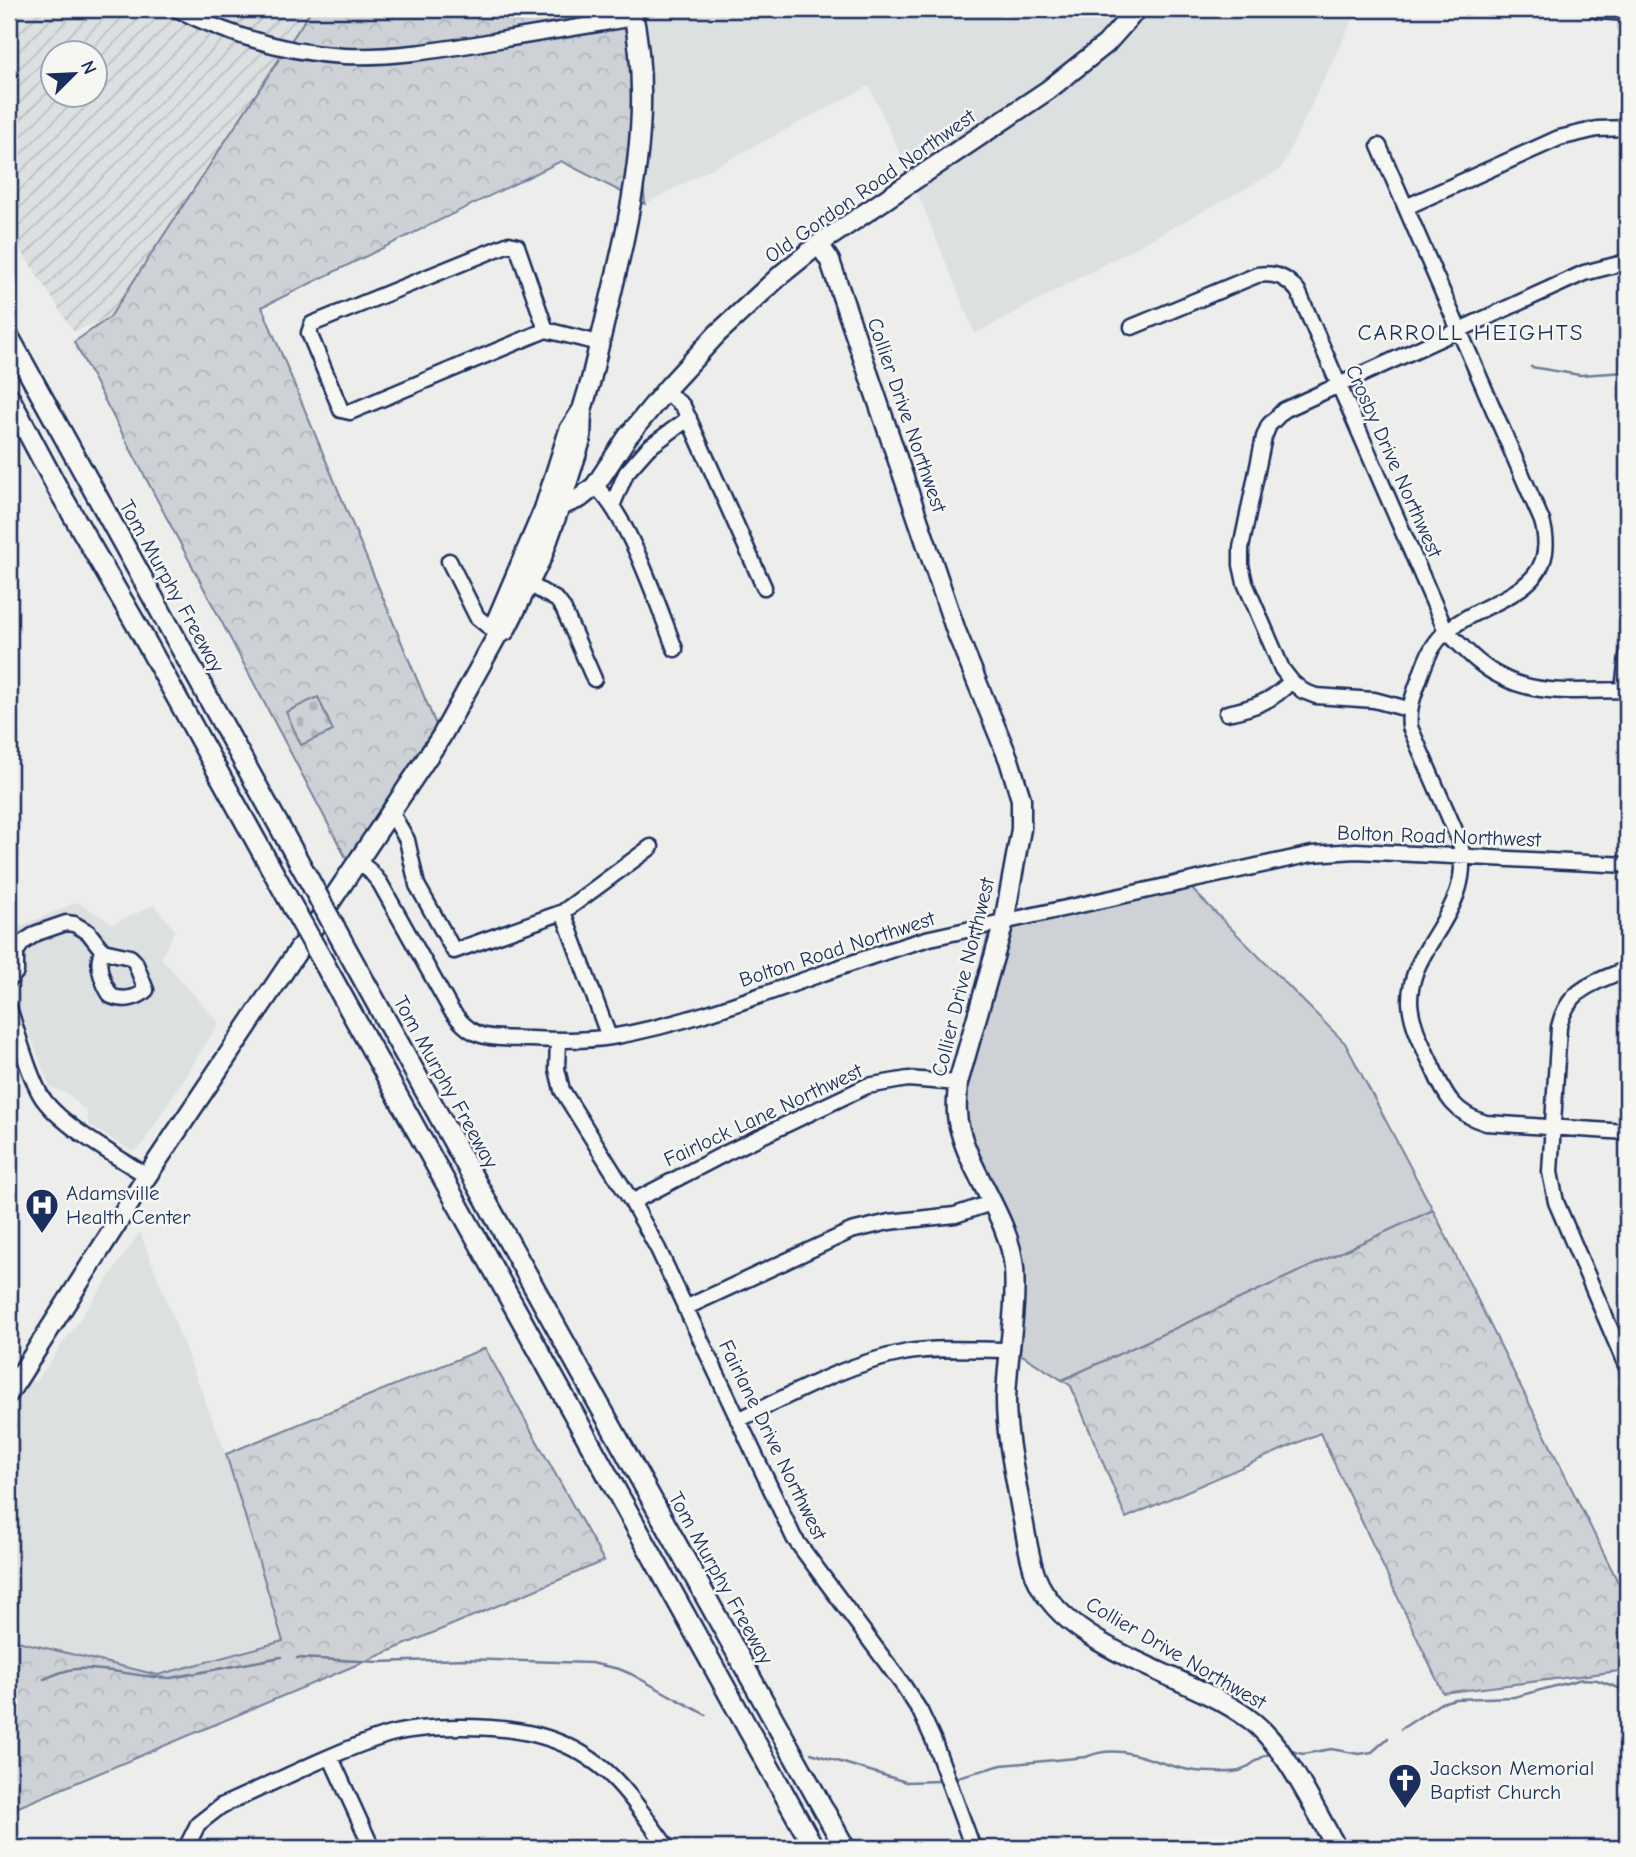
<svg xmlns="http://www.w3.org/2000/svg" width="1636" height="1857" font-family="'Comic Neue',sans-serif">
  <defs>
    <pattern id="industrial-furrows" width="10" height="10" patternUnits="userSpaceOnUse" patternTransform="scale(1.75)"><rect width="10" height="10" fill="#dde0e1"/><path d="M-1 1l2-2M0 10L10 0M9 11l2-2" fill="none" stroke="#bdc0c3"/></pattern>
    <pattern id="forest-crowns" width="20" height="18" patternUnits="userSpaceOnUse" patternTransform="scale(1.75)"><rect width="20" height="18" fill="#ced2d7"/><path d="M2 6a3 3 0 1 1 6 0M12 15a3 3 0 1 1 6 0" fill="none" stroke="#b0b5bb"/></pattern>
    <pattern id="cemetery-stones" width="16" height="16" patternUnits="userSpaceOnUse" patternTransform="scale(1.75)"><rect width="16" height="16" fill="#ced2d7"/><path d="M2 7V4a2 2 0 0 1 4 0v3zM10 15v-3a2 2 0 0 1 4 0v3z" fill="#b0b5bb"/></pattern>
  </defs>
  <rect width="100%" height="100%" fill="#edeeec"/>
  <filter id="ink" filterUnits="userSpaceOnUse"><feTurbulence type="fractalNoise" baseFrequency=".0143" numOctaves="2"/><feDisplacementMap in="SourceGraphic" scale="14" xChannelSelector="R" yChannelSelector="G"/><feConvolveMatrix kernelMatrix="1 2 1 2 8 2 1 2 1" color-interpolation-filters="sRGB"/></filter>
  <g filter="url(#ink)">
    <path fill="#dde0e1" d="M628 9H1358L1280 170 975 334 913 182 869 86 645 204Z
      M78 902 113 924 154 905 175 930 161 958 219 1023 140 1148 132 1151 89 1125 86 1111 68 1094 50 1087 9 982V931Z
      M140 1232 226 1454 284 1641 158 1675 9 1639V1368L36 1382Z"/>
    <path fill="url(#industrial-furrows)" fill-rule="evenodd" d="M9 9H312L110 317 74 332 9 232ZM52 52H94V94H52Z"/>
    <path fill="url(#forest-crowns)" stroke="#74809a" stroke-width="2" d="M312 9H628L645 204 561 161 262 307 441 737 354 873 74 342 110 317Z
      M1433 1210 1627 1600V1670L1443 1693 1320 1433 1126 1518 1071 1386 1062 1380Z
      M485 1348 604 1561 9 1811V1639L158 1675 283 1641 226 1454Z"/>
    <path fill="url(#cemetery-stones)" stroke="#74809a" stroke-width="2" d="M318 697 333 731 301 745 286 712Z"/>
    <path fill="#ced2d7" stroke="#74809a" stroke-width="2" d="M1177 874 1345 1043 1433 1210 1062 1380 1006 1345 1008 1246 948 1087 991 924Z"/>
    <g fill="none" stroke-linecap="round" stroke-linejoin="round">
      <path stroke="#6e7a96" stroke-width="2.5" d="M1531 367 1580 375 1627 372
        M297 1658 380 1662 464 1659 591 1663 619 1669 631 1674 706 1715
        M44 1679C54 1675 66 1669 76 1669 108 1667 139 1678 171 1678L281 1657
        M1401 1729 1441 1703 1455 1699 1514 1697 1582 1679 1597 1680 1627 1691
        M1290 1751 1303 1754 1331 1749 1359 1754 1372 1752 1388 1738
        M811 1753 906 1782 940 1781
        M954 1778 1002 1765 1086 1757C1124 1740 1158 1767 1196 1771 1205 1772 1231 1773 1239 1771 1251 1767 1259 1756 1272 1753"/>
      <defs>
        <path id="minor" d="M176 9C229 35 285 53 344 56 392 58 440 50 487 42 536 34 585 26 634 18
          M1379 146 1542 521C1563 593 1488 597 1448 630 1431 644 1426 660 1419 680 1413 697 1408 709 1410 727L1460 842C1475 913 1409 944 1410 1002 1411 1025 1424 1048 1433 1068 1445 1096 1455 1114 1486 1123L1627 1132
          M1406 207 1559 138 1597 129 1627 128
          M1132 327 1257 275C1275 272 1286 277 1298 291L1446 631C1463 647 1479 666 1500 676 1537 697 1586 690 1627 690
          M546 330 517 246 509 244 312 324 309 333 341 410 350 412 546 330 599 343
          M665 391 683 406 764 587
          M595 486C629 516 658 606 675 649
          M612 506 626 473 648 448 689 418
          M449 561 477 617 498 634
          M529 584 557 600 563 608 594 679
          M1623 690 1627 656
          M1408 709 1374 700 1316 696 1303 691 1292 682 1282 669 1245 583 1241 565V548L1264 437 1269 425 1284 410 1584 273 1627 262
          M1227 713C1253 708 1273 701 1291 681
          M391 812 407 840 417 885 454 951 563 912 651 847
          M359 862 370 871 380 883 451 1010C459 1020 466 1029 478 1034 495 1040 514 1038 531 1039 557 1040 585 1041 611 1037 721 1018 823 968 930 938L1312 854 1356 851 1627 865
          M563 912 609 1037
          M1627 969C1594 983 1568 988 1559 1027L1550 1172 1556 1202 1627 1368
          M9 980 16 972V952L22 943 37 933 66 923 74 924 88 932 103 951 130 957 135 962 146 990C137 999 122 1001 111 996 104 985 94 963 103 951
          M9 1008C19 1036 26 1068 40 1094 57 1124 117 1156 147 1176
          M558 1040 557 1069 562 1090 632 1202 658 1249 794 1538 903 1685 920 1711 933 1739 973 1848
          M632 1202 726 1153 867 1086 908 1079 958 1083
          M685 1308 851 1231 889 1222 955 1215 991 1203
          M738 1420C792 1394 847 1363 908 1352 941 1347 976 1350 1010 1350
          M331 1758 372 1848
          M186 1848 198 1824 221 1806C276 1782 331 1753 387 1735 411 1728 436 1727 461 1727 514 1727 563 1734 605 1770 630 1792 648 1822 668 1848"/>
        <path id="major" d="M1599 9 1627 11
          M819 244 830 261 956 631 1009 760 1021 799V829L1004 922 958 1083C957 1099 955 1115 960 1130 972 1176 1010 1220 1014 1268 1017 1312 1007 1356 1006 1400 1006 1437 1015 1474 1021 1510 1026 1532 1028 1556 1036 1577 1065 1650 1189 1674 1248 1718 1286 1745 1313 1808 1337 1848
          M560 506 580 498 595 486 628 436 669 386 717 334 783 273 819 244 1048 90 1106 44 1137 9
          M498 634 497 619 544 509 569 430 582 410
          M9 1393 147 1176 441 737 498 634 505 631 542 557 560 506 581 440 582 410 591 380C618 259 660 134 632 9"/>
        <path id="highway" d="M9 337 309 880
          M9 397 59 491 140 631 292 906
          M342 941 845 1848
          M325 965 814 1848"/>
      </defs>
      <use href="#minor" stroke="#1b2f5e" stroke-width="19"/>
      <use href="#major" stroke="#1b2f5e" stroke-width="23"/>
      <use href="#highway" stroke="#1b2f5e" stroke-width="24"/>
      <use href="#minor" stroke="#f6f6f2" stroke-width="14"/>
      <use href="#major" stroke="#f6f6f2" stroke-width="18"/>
      <use href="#highway" stroke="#f6f6f2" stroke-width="19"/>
      <defs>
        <path id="highway-bridge" d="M309 880 342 941
          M292 906 325 965"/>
      </defs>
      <use href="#highway-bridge" stroke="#1b2f5e" stroke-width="24" stroke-linecap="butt"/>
      <use href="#highway-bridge" stroke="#f6f6f2" stroke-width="19"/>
    </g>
  </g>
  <defs>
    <symbol id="hospital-pin" viewBox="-11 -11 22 30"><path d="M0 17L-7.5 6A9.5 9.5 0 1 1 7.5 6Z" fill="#1b2f5e" stroke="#f6f6f2"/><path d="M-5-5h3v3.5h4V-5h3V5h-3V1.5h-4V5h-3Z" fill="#fff"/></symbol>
    <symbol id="church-pin" viewBox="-11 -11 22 30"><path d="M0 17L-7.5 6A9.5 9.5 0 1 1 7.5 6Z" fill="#1b2f5e" stroke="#f6f6f2"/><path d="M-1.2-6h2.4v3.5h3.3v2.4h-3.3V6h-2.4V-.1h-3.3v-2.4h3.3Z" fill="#fff"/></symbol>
  </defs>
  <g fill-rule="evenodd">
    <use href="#hospital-pin" x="23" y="1186" width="38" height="52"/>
    <use href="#church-pin" x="1386" y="1761" width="38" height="52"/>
  </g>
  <g text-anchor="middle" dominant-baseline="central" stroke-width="5" stroke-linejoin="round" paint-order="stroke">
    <g font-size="21" fill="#1b2f5e" stroke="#f6f6f2">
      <text transform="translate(870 186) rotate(-35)">Old Gordon Road Northwest</text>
      <text transform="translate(907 415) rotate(71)">Collier Drive Northwest</text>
      <text transform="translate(1394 461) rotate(66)">Crosby Drive Northwest</text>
      <text transform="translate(172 586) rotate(61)">Tom Murphy Freeway</text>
      <text transform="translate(1439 836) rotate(2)">Bolton Road Northwest</text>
      <text transform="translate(837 949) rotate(-18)">Bolton Road Northwest</text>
      <text transform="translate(963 977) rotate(-76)">Collier Drive Northwest</text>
      <text transform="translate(446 1082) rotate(61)">Tom Murphy Freeway</text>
      <text transform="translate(763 1115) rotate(-25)">Fairlock Lane Northwest</text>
      <text transform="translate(773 1440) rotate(64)">Fairlane Drive Northwest</text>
      <text transform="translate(721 1578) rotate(61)">Tom Murphy Freeway</text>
      <text transform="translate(1176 1653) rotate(30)">Collier Drive Northwest</text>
    </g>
    <g font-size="21" fill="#1b2f5e" stroke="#f6f6f2" text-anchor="start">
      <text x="66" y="1193">Adamsville<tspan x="66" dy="24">Health Center</tspan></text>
      <text x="1430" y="1768">Jackson Memorial<tspan x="1430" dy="24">Baptist Church</tspan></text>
    </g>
    <g font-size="23" letter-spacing="2" fill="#1b2f5e" stroke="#f6f6f2">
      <text x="1471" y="332">CARROLL HEIGHTS</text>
    </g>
  </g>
  <rect width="1636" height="1857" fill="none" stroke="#f6f6f2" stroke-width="35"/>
  <rect x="18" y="18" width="1601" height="1822" fill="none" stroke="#1b2f5e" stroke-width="2.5" filter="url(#ink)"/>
  <g transform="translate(74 74) rotate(66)"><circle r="33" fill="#f6f6f2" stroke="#9ea6b7" stroke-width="2"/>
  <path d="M0-5L12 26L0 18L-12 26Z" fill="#1b2f5e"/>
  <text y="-10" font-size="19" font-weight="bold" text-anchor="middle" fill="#1b2f5e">N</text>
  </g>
</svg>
